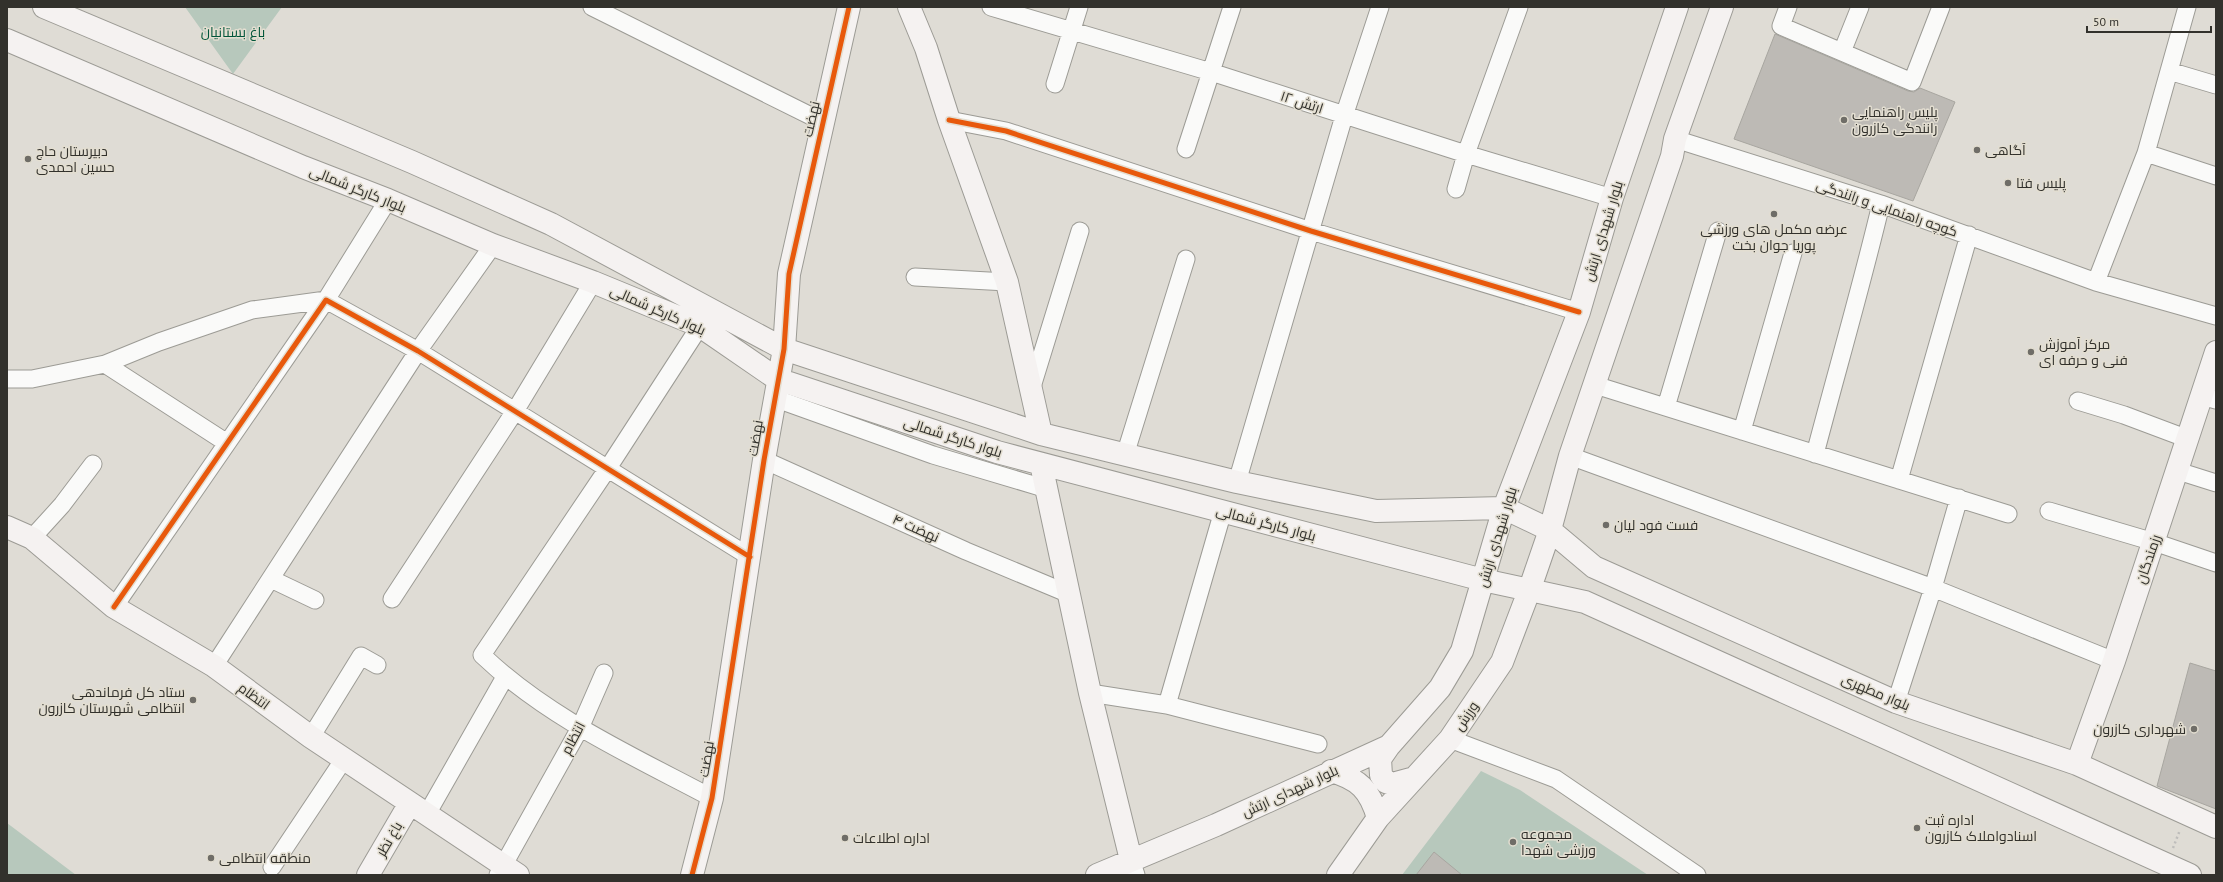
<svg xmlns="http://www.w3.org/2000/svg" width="2223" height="882" font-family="'PT Sans',Cairo,sans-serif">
  <rect width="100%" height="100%" fill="#dfdcd5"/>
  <path fill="#b7c8bc" d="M185 7H282L233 74Z
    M1481 771 1520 790 1648 875H1402Z
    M7 823 76 875H7Z"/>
  <path fill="#bdbab5" stroke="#a8a6a0" d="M1775 34 1908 91 1914 92 1920 88 1955 102 1913 201 1734 139Z
    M2190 663 2216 671V809L2157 786Z
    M1434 852 1462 875H1416Z"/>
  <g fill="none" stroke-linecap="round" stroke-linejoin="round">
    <defs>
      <path id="street" d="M592 7 823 122
        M991 7 1211 72 1466 154 1612 198
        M1788 7 1781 26 1912 82 1941 7
        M1842 52 1860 7
        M2169 71 2216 85
        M1055 84 1079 7
        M949 120 1006 131 1311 231 1579 312
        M1675 139 1881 204 2096 282 2216 316
        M1186 149 1232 7
        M2146 153 2216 176
        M1456 189 1466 154 1519 7
        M915 277 1007 282
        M2096 282 2146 153 2187 7
        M700 326 608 468 482 655C548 718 633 756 712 798
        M105 364 227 443
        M7 379H32L105 364 159 342 252 310 326 300 388 200
        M1595 385 2008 514
        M1031 390 1080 231
        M2202 396 2216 400
        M774 398 933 455 1047 489
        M2078 401 2124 415 2188 439
        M1666 407 1718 231
        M1742 431 1793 253
        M1815 454C1837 370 1861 288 1881 204
        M1125 455 1186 259
        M1570 456 1933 588 2114 661
        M764 460 966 551 1069 594
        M2178 471 2216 483
        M1899 480 1969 235
        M1237 482 1344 116 1380 7
        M2049 511 2154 542 2216 563
        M32 538 62 505 93 464
        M271 579 315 600
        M392 599 515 411 593 282
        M114 607 326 300 418 351 750 557
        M214 666 418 351 493 245
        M1090 693 1167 705 1318 744
        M1896 702 1933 588 1959 498
        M1167 705 1223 511
        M311 737 361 656 377 665
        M1450 739 1556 779 1697 875
        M427 814 505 677
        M1131 860 1136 875
        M272 867 344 759
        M498 875 580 728 604 673"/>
      <path id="secondary" d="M44 7 412 162 551 224 784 349 1041 434 1237 482 1376 511 1504 508 1550 530 1594 567 1896 702 2077 764 2216 827
        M909 7 926 48 949 120 1007 282 1041 434
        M7 40 303 167 388 200 493 245 593 282 700 326 777 379 997 452 1483 580 1585 602 2190 875
        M1041 464 1090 693 1131 860
        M7 527 32 538 114 607 214 666 311 737 518 875
        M1389 746 1380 759 1381 775 1386 782 1392 784 1414 778
        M2077 764 2114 661 2216 352
        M1331 771C1359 779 1370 790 1378 818
        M368 875 410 803
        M692 875 712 798 764 460 784 349 789 274 849 7
        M1097 875 1216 825 1389 746 1440 688 1462 651 1504 508 1579 312 1612 198 1677 7
        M1338 875 1378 818 1450 739 1502 662 1529 591 1550 530 1570 456 1672 156 1675 139 1722 7"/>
    </defs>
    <use href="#street" stroke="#9c9b95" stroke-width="19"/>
    <use href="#secondary" stroke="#9c9b95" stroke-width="24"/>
    <path stroke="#bebdbb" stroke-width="2.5" stroke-dasharray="2 3" stroke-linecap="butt" d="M2173 848 2180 830"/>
    <use href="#street" stroke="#fafaf9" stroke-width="17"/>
    <use href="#secondary" stroke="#f5f2f1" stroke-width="22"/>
    <defs>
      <path id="cycleway" d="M949 120 1006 131 1311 231 1579 312
        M114 607 326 300 418 351 750 557
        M692 875 712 798 764 460 784 349 789 274 849 7"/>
    </defs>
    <use href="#cycleway" stroke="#e3ded1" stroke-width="8"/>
    <use href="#cycleway" stroke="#e8590c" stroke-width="5"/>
  </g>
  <g fill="#6f6d67" stroke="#e3ded1" stroke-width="1.5">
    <circle cx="1844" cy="120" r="4"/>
    <circle cx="1977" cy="150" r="4"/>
    <circle cx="28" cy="159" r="4"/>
    <circle cx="2008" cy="183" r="4"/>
    <circle cx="1774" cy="214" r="4"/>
    <circle cx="2031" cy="352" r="4"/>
    <circle cx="1606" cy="525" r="4"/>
    <circle cx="193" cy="700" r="4"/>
    <circle cx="2194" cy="729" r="4"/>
    <circle cx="1917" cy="828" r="4"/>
    <circle cx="845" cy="838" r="4"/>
    <circle cx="1513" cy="842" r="4"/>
    <circle cx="211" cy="858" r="4"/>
  </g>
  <g text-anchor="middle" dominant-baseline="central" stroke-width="3" stroke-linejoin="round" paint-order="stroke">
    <g font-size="14" fill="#00553a" stroke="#e3ded1">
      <text x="233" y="32">باغ بستانیان</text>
    </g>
    <g font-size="14" fill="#32312c" stroke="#e3ded1">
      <text transform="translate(1302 102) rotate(18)">ارتش ۱۲</text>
      <text transform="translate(811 119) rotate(-77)">نهضت</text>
      <text transform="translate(358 189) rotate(22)">بلوار کارگر شمالی</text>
      <text transform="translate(1887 208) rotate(19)">کوچه راهنمایی و رانندگی</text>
      <text transform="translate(1603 231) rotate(-73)">بلوار شهدای ارتش</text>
      <text transform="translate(658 310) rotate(24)">بلوار کارگر شمالی</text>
      <text transform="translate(953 437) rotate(18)">بلوار کارگر شمالی</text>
      <text transform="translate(755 438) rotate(-81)">نهضت</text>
      <text transform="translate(1266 523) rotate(15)">بلوار کارگر شمالی</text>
      <text transform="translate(916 528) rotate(24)">نهضت ۴</text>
      <text transform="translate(1497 537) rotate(-73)">بلوار شهدای ارتش</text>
      <text transform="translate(2148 559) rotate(-71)">رزمندگان</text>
      <text transform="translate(1876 692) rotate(23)">بلوار مطهری</text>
      <text transform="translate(254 696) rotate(36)">انتظام</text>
      <text transform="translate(1466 716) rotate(-56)">ورزش</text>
      <text transform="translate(573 738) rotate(-62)">انتظام</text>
      <text transform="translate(706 759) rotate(-81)">نهضت</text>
      <text transform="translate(1290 791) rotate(-25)">بلوار شهدای ارتش</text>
      <text transform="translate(389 839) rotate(-60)">باغ نظر</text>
    </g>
    <g font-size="14" fill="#32312c" stroke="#e3ded1" text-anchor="start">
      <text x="1852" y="112">پلیس راهنمایی<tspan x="1852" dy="16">رانندگی کازرون</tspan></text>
      <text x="1985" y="150">آگاهی</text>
      <text x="36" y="151">دبیرستان حاج<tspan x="36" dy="16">حسین احمدی</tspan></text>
      <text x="2016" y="183">پلیس فتا</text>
      <text x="1774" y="229" text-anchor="middle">عرضه مکمل های ورزشی<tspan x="1774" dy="16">پوریا جوان بخت</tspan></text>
      <text x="2039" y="344">مرکز آموزش<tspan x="2039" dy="16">فنی و حرفه ای</tspan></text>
      <text x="1614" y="525">فست فود لیان</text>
      <text x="185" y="692" text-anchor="end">ستاد کل فرماندهی<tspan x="185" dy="16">انتظامی شهرستان کازرون</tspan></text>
      <text x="2186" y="729" text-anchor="end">شهرداری کازرون</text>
      <text x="1925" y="820">اداره ثبت<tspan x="1925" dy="16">اسنادواملاک کازرون</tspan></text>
      <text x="1521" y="834">مجموعه<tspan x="1521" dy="16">ورزشی شهدا</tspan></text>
      <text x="853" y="838">اداره اطلاعات</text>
      <text x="219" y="858">منطقه انتظامی</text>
    </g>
  </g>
  <rect width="2223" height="882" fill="none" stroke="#32312c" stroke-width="16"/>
  <path d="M2087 26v6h124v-6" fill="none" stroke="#32312c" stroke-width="2"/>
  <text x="2093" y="26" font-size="12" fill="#32312c" stroke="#e3ded1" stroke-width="3" paint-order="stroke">50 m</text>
</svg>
